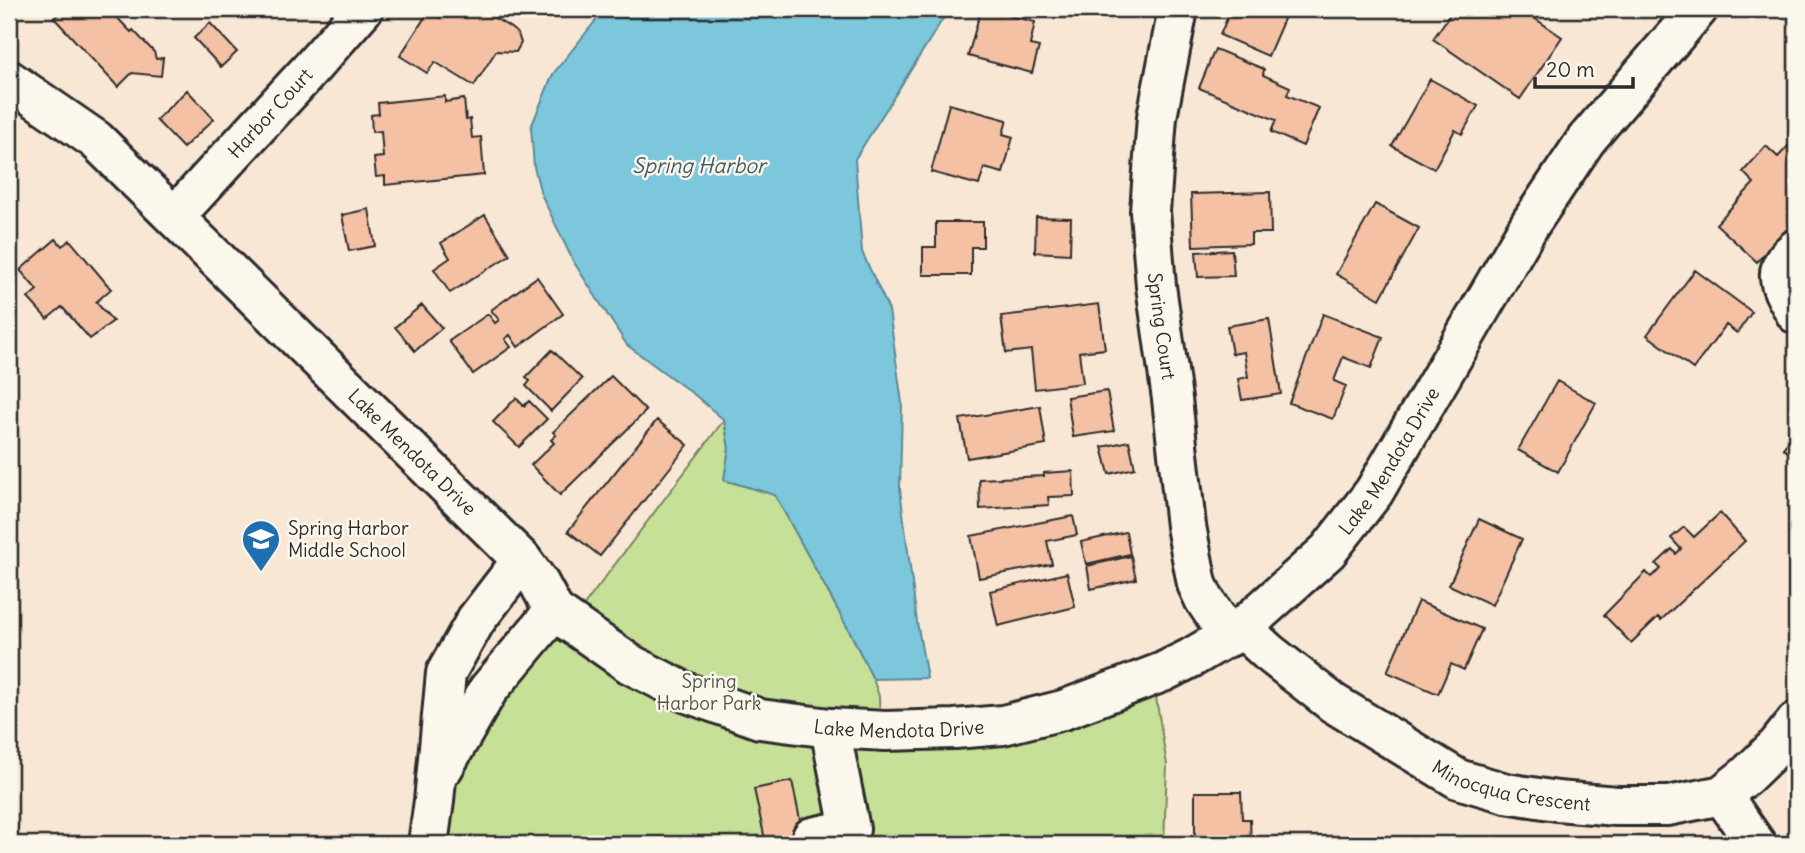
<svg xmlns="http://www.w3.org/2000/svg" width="1805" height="853" font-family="Delius,sans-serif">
  <rect width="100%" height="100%" fill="#f9e7d6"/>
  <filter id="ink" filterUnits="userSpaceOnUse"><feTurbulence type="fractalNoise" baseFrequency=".0143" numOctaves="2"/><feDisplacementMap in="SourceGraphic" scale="14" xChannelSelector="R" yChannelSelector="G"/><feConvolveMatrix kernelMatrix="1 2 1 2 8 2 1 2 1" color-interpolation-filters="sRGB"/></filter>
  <g filter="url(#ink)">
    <path fill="#c6e097" stroke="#788661" stroke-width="2" d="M724 420 729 448 724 480 775 495 851 634 873 679 879 696 881 750 1120 707 1156 697 1167 765 1164 844H428L444 762 582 608Z"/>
    <path fill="#7cc7dc" stroke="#5c8995" stroke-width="2" d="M605 9H949L855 159 862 252 889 310 902 403 900 489 917 622 927 678 873 679 851 634 775 495 724 480 729 448 724 420 696 396 627 345 573 261 541 194 534 167 531 127 553 74Z"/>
    <path fill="#f4c1a4" stroke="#2b2b2b" stroke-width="2" d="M64 9H109L131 32 133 30 154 52 156 59 163 58 161 76 132 73 118 87 54 18Z
      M446 9H480L511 28 518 34 521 43 516 52 496 51 474 86 435 62 427 73 400 56 429 11 440 18Z
      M981 9 1035 22 1030 45 1039 47 1032 73 968 56Z
      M1231 9H1280L1287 12 1268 56 1220 35Z
      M1454 9H1521L1562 37 1520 99 1433 39Z
      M210 23 237 52 221 67 194 38Z
      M1215 49 1264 69 1263 75 1290 87 1287 95 1319 108 1303 146 1271 132 1276 120 1199 88Z
      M1430 79 1478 106 1462 134 1455 130 1434 169 1392 146Z
      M187 90 214 119 183 148 156 120Z
      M445 96V102L464 99 466 120 470 119 472 138 481 137 484 175 385 185V176L376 177 374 158 383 157 381 131 372 132 371 115 379 114 378 103Z
      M949 104 1007 120 1003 134 1013 137 1003 173 984 168 979 185 931 172Z
      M1790 144 1796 150V219L1757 262 1716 224 1754 183 1743 172 1766 146 1778 157Z
      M1270 192 1271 233H1251V244L1193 246 1191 194Z
      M1375 204 1419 228 1380 299 1336 274Z
      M369 209 375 246 349 251 342 215Z
      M485 215 510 255 450 293 434 269 450 258 441 243Z
      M1036 217 1071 218 1070 254 1035 252Z
      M936 222H983V247H971V275H923V247H936Z
      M56 239 62 246 70 240 111 289 96 302 113 321 90 339 62 307 47 319 28 298 37 290 20 270Z
      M1232 250 1234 276 1198 277 1196 252Z
      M1695 270 1752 312 1737 333 1726 325 1693 369 1647 335Z
      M537 277 563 314 518 347 510 335 505 339 511 347 473 374 449 341 488 314 495 323 499 320 491 310Z
      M1099 304 1105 349 1079 352 1083 383 1035 389 1031 350 1006 353 1001 316Z
      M422 305 442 328 415 351 395 327Z
      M1323 314 1383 337 1371 368 1343 357 1334 381 1346 386 1333 419 1289 403Z
      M1269 319 1281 394 1242 400 1238 379 1248 377 1244 352 1232 354 1227 326Z
      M552 350 582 379 551 411 526 386 530 381 526 377Z
      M611 376 646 411 560 495 531 465 554 443 551 440 556 435 553 432Z
      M1557 381 1596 403 1558 472 1518 450Z
      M1107 391 1114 431 1073 437 1067 397Z
      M516 398 524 406 529 401 547 419 519 447 493 422Z
      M1040 406 1046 445 967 458 960 419Z
      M657 420 688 445 600 556 568 531Z
      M1796 432V459L1783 448Z
      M1129 441 1135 468 1109 474 1102 447Z
      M1073 471 1074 496 1048 497 1049 505 980 509 979 479 1044 476V473Z
      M1720 513 1745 541 1661 620 1658 617 1631 643 1604 615 1646 572 1651 577 1661 569 1656 564 1672 549 1676 554 1681 549 1671 538 1684 527 1694 537Z
      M1073 516 1077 535 1047 541 1052 564 979 578 971 536Z
      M1479 519 1522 539 1492 605 1449 585Z
      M1126 532 1130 554 1086 564 1081 542Z
      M1131 556 1136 579 1091 589 1087 566Z
      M1067 573 1075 607 998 626 990 591Z
      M1418 601 1482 629 1464 670 1451 664 1438 694 1387 672Z
      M792 781 805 844H766L754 789Z
      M1195 792H1241L1242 819H1250L1251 843 1195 844Z"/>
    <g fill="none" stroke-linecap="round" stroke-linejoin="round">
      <defs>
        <g id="minor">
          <path id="s1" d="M1178 9 1157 117 1150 211 1156 286 1172 399 1186 526 1197 584 1204 599 1229 637"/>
          <path id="s2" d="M9 80 96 140 522 560 539 583 554 611 630 664 685 692 760 719 830 728 886 731 954 729 1003 725 1063 710 1163 672 1191 658 1242 628 1328 551 1374 492 1530 224 1586 140 1698 9"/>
          <path id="s3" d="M175 216 306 74 363 9"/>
          <path d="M1796 249C1768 271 1782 288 1796 314"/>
          <path id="s4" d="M1242 628 1268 652 1333 703 1458 779 1506 793 1557 801 1617 806H1668L1722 795 1746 776 1777 746 1796 722"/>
          <path d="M443 768 488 690 554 611"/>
          <path d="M1722 795 1756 844"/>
          <path d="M812 837 850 829 830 728"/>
          <path d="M428 844 434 801 446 673 476 620 522 560"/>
        </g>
      </defs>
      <use href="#minor" stroke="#2b2b2b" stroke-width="44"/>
      <use href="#minor" stroke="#fbf7ec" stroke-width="38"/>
    </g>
  </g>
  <defs>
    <symbol id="school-pin" viewBox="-11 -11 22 30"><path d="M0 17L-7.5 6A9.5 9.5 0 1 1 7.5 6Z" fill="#1f6fb2" stroke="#fbf7ec"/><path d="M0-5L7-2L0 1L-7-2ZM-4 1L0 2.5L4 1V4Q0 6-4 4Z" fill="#fff"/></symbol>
  </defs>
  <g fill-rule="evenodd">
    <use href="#school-pin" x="239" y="517" width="44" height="60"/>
  </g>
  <g text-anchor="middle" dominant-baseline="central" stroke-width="5" stroke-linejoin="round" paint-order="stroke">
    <g font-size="19" fill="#2b2b2b" stroke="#fbf7ec">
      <text stroke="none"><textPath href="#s3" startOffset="140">Harbor Court</textPath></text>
      <text stroke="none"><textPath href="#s1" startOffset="320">Spring Court</textPath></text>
      <text stroke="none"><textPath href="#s2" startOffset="550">Lake Mendota Drive</textPath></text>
      <text stroke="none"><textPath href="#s2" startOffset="1726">Lake Mendota Drive</textPath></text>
      <text stroke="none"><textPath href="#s2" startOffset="1138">Lake Mendota Drive</textPath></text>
      <text stroke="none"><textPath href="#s4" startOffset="318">Minocqua Crescent</textPath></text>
    </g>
    <g font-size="19" fill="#2b2b2b" stroke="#fbf7ec" text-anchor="start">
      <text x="288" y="528">Spring Harbor<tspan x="288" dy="22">Middle School</tspan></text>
    </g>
    <g font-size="19" fill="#525846" stroke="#fbf7ec">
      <text x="709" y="681">Spring<tspan x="709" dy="22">Harbor Park</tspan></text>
    </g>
    <g font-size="21" font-style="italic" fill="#435a60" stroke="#fbf7ec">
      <text x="699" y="165">Spring Harbor</text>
    </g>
  </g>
  <rect width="1805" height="853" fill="none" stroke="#fbf7ec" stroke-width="35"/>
  <rect x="18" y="18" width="1770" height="818" fill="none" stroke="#2b2b2b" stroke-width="2.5" filter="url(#ink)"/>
  <path d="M1535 77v10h98v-10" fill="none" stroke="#2b2b2b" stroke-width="3.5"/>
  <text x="1546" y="77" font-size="21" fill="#2b2b2b" stroke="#fbf7ec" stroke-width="5" paint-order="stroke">20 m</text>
</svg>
